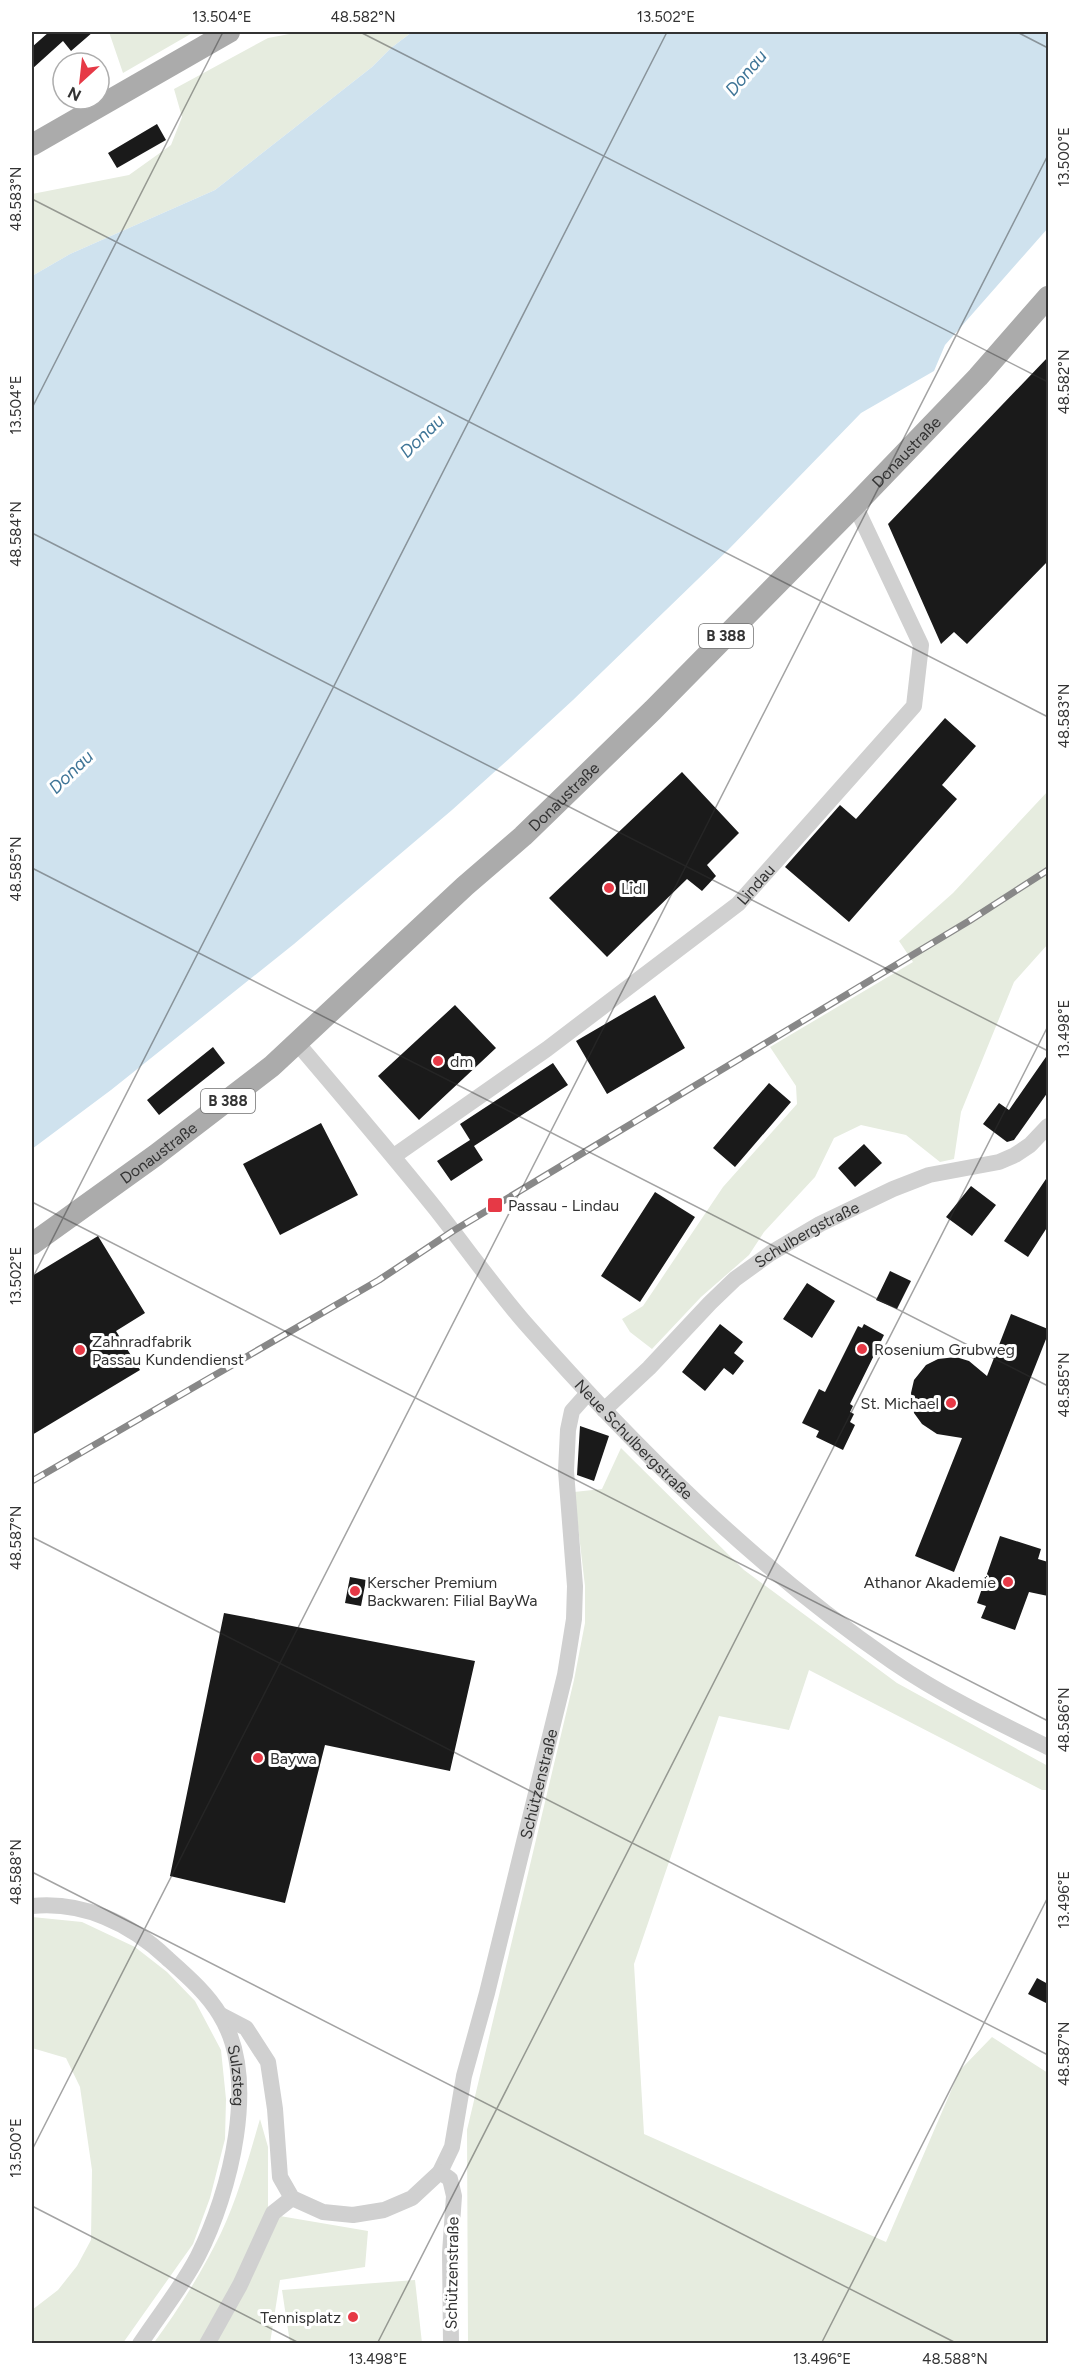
<svg xmlns="http://www.w3.org/2000/svg" width="1080" height="2375" font-family="Figtree,sans-serif">
  <rect width="100%" height="100%" fill="#fff"/>
  <path fill="#e6ecdf" d="M109 32H194L123 73Z
    M300 32H412L391 48 372 67 215 190 70 254 32 276V194L129 175 171 145 182 117 174 89 268 38Z
    M1048 791V944L1014 982 961 1112 954 1159 940 1162 906 1135 861 1125 834 1138 815 1177 764 1232 749 1255 701 1297 652 1349 630 1332 622 1319 643 1306 723 1187 797 1104 796 1086 770 1047 913 962 899 941 953 893Z
    M621 1448 744 1570 897 1683 1048 1766V1790H1042L809 1670 789 1730 719 1716 634 1964 644 2134 886 2242 960 2070 992 2037 1048 2073V2343L468 2344 467 2130 574 1680 585 1623V1586L574 1492 602 1489Z
    M32 1917 82 1922 135 1947 167 1972 195 2001 221 2050 226 2099 225 2139 210 2198 193 2244 123 2343H32V2310L58 2290 77 2266 91 2240 92 2170 80 2087 66 2058 32 2048Z
    M260 2119 268 2147V2214L368 2231 365 2267 280 2280 270 2343 153 2344C179 2309 202 2272 221 2233 238 2197 249 2157 260 2119Z
    M415 2280 422 2343H290L282 2290Z"/>
  <path fill="#cfe2ee" d="M412 32H1048V228L945 345 934 371 861 413 728 550 573 700 511 757 452 810 294 944 111 1090 32 1149V276L70 254 215 190 372 67 391 48Z"/>
  <path fill="#1a1a1a" d="M49 32H93L71 51 63 41 32 69V47Z
    M157 124 166 140 117 168 108 153Z
    M1048 357V561L967 644 954 632 941 644 888 524Z
    M945 718 976 746 942 785 957 799 849 922 785 867 840 805 856 819Z
    M682 772 739 833 707 865 716 876 702 891 687 879 607 957 549 898Z
    M655 995 685 1048 607 1094 576 1041Z
    M455 1005 496 1048 419 1120 378 1076Z
    M213 1047 225 1063 159 1115 147 1100Z
    M1048 1054V1092L1014 1140 1007 1142 983 1124 999 1103 1009 1110Z
    M553 1063 568 1085 474 1146 483 1160 451 1181 437 1161 470 1140 460 1124Z
    M769 1083 791 1102 735 1167 713 1148Z
    M321 1123 358 1195 280 1235 243 1164Z
    M864 1144 882 1163 855 1187 838 1168Z
    M1048 1176V1226L1028 1257 1004 1241Z
    M971 1186 996 1205 972 1236 946 1217Z
    M655 1192 695 1217 640 1302 601 1276Z
    M98 1236 145 1313 116 1331 140 1370 32 1435V1276Z
    M890 1271 911 1281 897 1309 876 1300Z
    M807 1283 835 1301 812 1338 783 1319Z
    M1011 1314 1048 1329V1334L954 1572 915 1556 962 1438 937 1434 922 1424 914 1413 911 1393 914 1380 926 1365 938 1359 956 1357 969 1361 987 1376Z
    M720 1324 743 1342 734 1353 744 1361 733 1375 724 1368 705 1391 682 1372Z
    M864 1324 884 1335 850 1404 853 1406 850 1412 854 1414 850 1422 855 1425 843 1450 816 1437 819 1431 802 1423 819 1389 825 1392 858 1326 862 1328Z
    M580 1426 609 1436 594 1481 577 1475Z
    M1000 1536 1041 1549 1038 1559 1048 1562V1596L1029 1592 1015 1630 981 1618 986 1606 977 1603Z
    M350 1577 366 1580 361 1606 345 1603Z
    M224 1613 475 1661 450 1771 325 1745 285 1903 170 1876Z
    M1037 1978 1048 1984V2004L1028 1994Z"/>
  <g fill="none" stroke-linecap="round" stroke-linejoin="round">
    <g stroke="#d0d0d0" stroke-width="16">
      <path id="s1" d="M298 1044C344 1098 390 1152 435 1208 465 1246 493 1286 525 1323 635 1448 755 1567 893 1662 941 1695 995 1721 1048 1747"/>
      <path id="s2" d="M394 1156 547 1049 738 904 914 706 921 645 855 505"/>
      <path id="s3" d="M604 1410 649 1368 710 1303 735 1279 771 1253 820 1224 893 1189 929 1175 999 1162 1015 1155 1030 1145 1048 1126"/>
      <path id="s4" d="M32 1906C83 1901 130 1923 167 1958 186 1975 207 1993 220 2015 260 2079 230 2193 198 2256 182 2287 159 2315 140 2344"/>
      <path id="s5" d="M221 2015 246 2028 268 2062 275 2109 280 2177 292 2198 323 2212 353 2215 384 2210 412 2198 440 2172 452 2147 464 2076 487 1993 565 1675 574 1619 575 1586 566 1471 568 1430 572 1411 588 1393"/>
      <path d="M440 2172 450 2179 454 2196 450 2253 451 2344"/>
      <path d="M207 2344 240 2285 273 2213 292 2198"/>
    </g>
    <g stroke="#ababab" stroke-width="22">
      <path d="M32 145 229 32"/>
      <path id="s6" d="M32 1244 156 1155 272 1066 465 886 523 836 653 710 855 505 978 377 1048 297"/>
    </g>
    <defs>
      <path id="rail" d="M32 1481 379 1280 453 1231 969 921 1048 870"/>
    </defs>
    <use href="#rail" stroke="#888" stroke-width="7"/>
    <use href="#rail" stroke="#fff" stroke-width="4.5" stroke-dasharray="14" stroke-linecap="butt"/>
  </g>
  <path fill="none" stroke="#333" stroke-width="1.5" stroke-opacity="0.45" d="M360 32 1048 382M1017 32 1048 48M32 199 1048 717M32 408 223 32M32 533 1048 1051M32 868 1048 1386M32 1202 1048 1721M32 1279 667 32M32 1537 1048 2055M32 1872 958 2344M32 2150 1048 155M32 2206 301 2344M377 2344 1048 1026M821 2344 1048 1897"/>
  <g fill="#e63946" stroke="#fff" stroke-width="2">
    <circle cx="609" cy="888" r="6"/>
    <circle cx="438" cy="1061" r="6"/>
    <rect x="487" y="1197" width="16" height="16" rx="3"/>
    <circle cx="862" cy="1349" r="6"/>
    <circle cx="80" cy="1350" r="6"/>
    <circle cx="951" cy="1403" r="6"/>
    <circle cx="1008" cy="1582" r="6"/>
    <circle cx="355" cy="1591" r="6"/>
    <circle cx="258" cy="1758" r="6"/>
    <circle cx="353" cy="2317" r="6"/>
  </g>
  <g text-anchor="middle" dominant-baseline="central" stroke-width="6" stroke-linejoin="round" paint-order="stroke">
    <g fill="#fff" stroke="#707070" stroke-width="1.5">
      <rect x="699" y="624" width="54" height="24" rx="4.5"/>
      <rect x="201" y="1089" width="54" height="24" rx="4.5"/>
    </g>
    <g font-size="15" font-weight="bold" fill="#333">
      <text x="726" y="636">B 388</text>
      <text x="228" y="1101">B 388</text>
    </g>
    <g font-size="16" fill="#333" stroke="#fff">
      <text stroke="none"><textPath href="#s6" startOffset="1182">Donaustraße</textPath></text>
      <text stroke="none"><textPath href="#s6" startOffset="696">Donaustraße</textPath></text>
      <text stroke="none"><textPath href="#s2" startOffset="453">Lindau</textPath></text>
      <text stroke="none"><textPath href="#s6" startOffset="156">Donaustraße</textPath></text>
      <text stroke="none"><textPath href="#s3" startOffset="270">Schulbergstraße</textPath></text>
      <text stroke="none"><textPath href="#s1" startOffset="519">Neue Schulbergstraße</textPath></text>
      <text stroke="none"><textPath href="#s5" startOffset="774">Schützenstraße</textPath></text>
      <text stroke="none"><textPath href="#s4" startOffset="291">Sulzsteg</textPath></text>
      <text transform="translate(452 2273) rotate(-89)">Schützenstraße</text>
    </g>
    <g font-size="16" fill="#333" stroke="#fff" text-anchor="start">
      <text x="621" y="888">Lidl</text>
      <text x="450" y="1061">dm</text>
      <text x="508" y="1205">Passau - Lindau</text>
      <text x="92" y="1341">Zahnradfabrik<tspan x="92" dy="18">Passau Kundendienst</tspan></text>
      <text x="874" y="1349">Rosenium Grubweg</text>
      <text x="939" y="1403" text-anchor="end">St. Michael</text>
      <text x="367" y="1582">Kerscher Premium<tspan x="367" dy="18">Backwaren: Filial BayWa</tspan></text>
      <text x="996" y="1582" text-anchor="end">Athanor Akademie</text>
      <text x="270" y="1758">Baywa</text>
      <text x="341" y="2317" text-anchor="end">Tennisplatz</text>
    </g>
    <g font-size="18" font-style="italic" fill="#3f7597" stroke="#fff">
      <text transform="translate(746 73) rotate(-50)">Donau</text>
      <text transform="translate(422 436) rotate(-44)">Donau</text>
      <text transform="translate(71 772) rotate(-44)">Donau</text>
    </g>
  </g>
  <rect width="1080" height="2375" fill="none" stroke="#ffffff" stroke-width="66"/>
  <g transform="translate(81 81) rotate(207)"><circle r="28" fill="#ffffff" stroke="#adadad" stroke-width="1.5"/>
  <path d="M0-4.5L10 22L0 15L-10 22Z" fill="#e63946"/>
  <text y="-9" font-size="16" font-weight="bold" text-anchor="middle" fill="#333333">N</text>
  </g>
  <rect x="33" y="33" width="1014" height="2309" fill="none" stroke="#333" stroke-width="2"/>
  <g font-size="15" text-anchor="middle" fill="#333">
    <text x="222" y="22">13.504°E</text>
    <text x="363" y="22">48.582°N</text>
    <text x="666" y="22">13.502°E</text>
    <text transform="translate(1064 157) rotate(-90)" y="5">13.500°E</text>
    <text transform="translate(16 199) rotate(-90)" y="5">48.583°N</text>
    <text transform="translate(1064 382) rotate(-90)" y="5">48.582°N</text>
    <text transform="translate(16 405) rotate(-90)" y="5">13.504°E</text>
    <text transform="translate(16 534) rotate(-90)" y="5">48.584°N</text>
    <text transform="translate(1064 716) rotate(-90)" y="5">48.583°N</text>
    <text transform="translate(16 869) rotate(-90)" y="5">48.585°N</text>
    <text transform="translate(1064 1029) rotate(-90)" y="5">13.498°E</text>
    <text transform="translate(16 1276) rotate(-90)" y="5">13.502°E</text>
    <text transform="translate(1064 1385) rotate(-90)" y="5">48.585°N</text>
    <text transform="translate(16 1538) rotate(-90)" y="5">48.587°N</text>
    <text transform="translate(1064 1720) rotate(-90)" y="5">48.586°N</text>
    <text transform="translate(16 1872) rotate(-90)" y="5">48.588°N</text>
    <text transform="translate(1064 1900) rotate(-90)" y="5">13.496°E</text>
    <text transform="translate(1064 2054) rotate(-90)" y="5">48.587°N</text>
    <text transform="translate(16 2148) rotate(-90)" y="5">13.500°E</text>
    <text x="378" y="2364">13.498°E</text>
    <text x="822" y="2364">13.496°E</text>
    <text x="955" y="2364">48.588°N</text>
  </g>
</svg>
